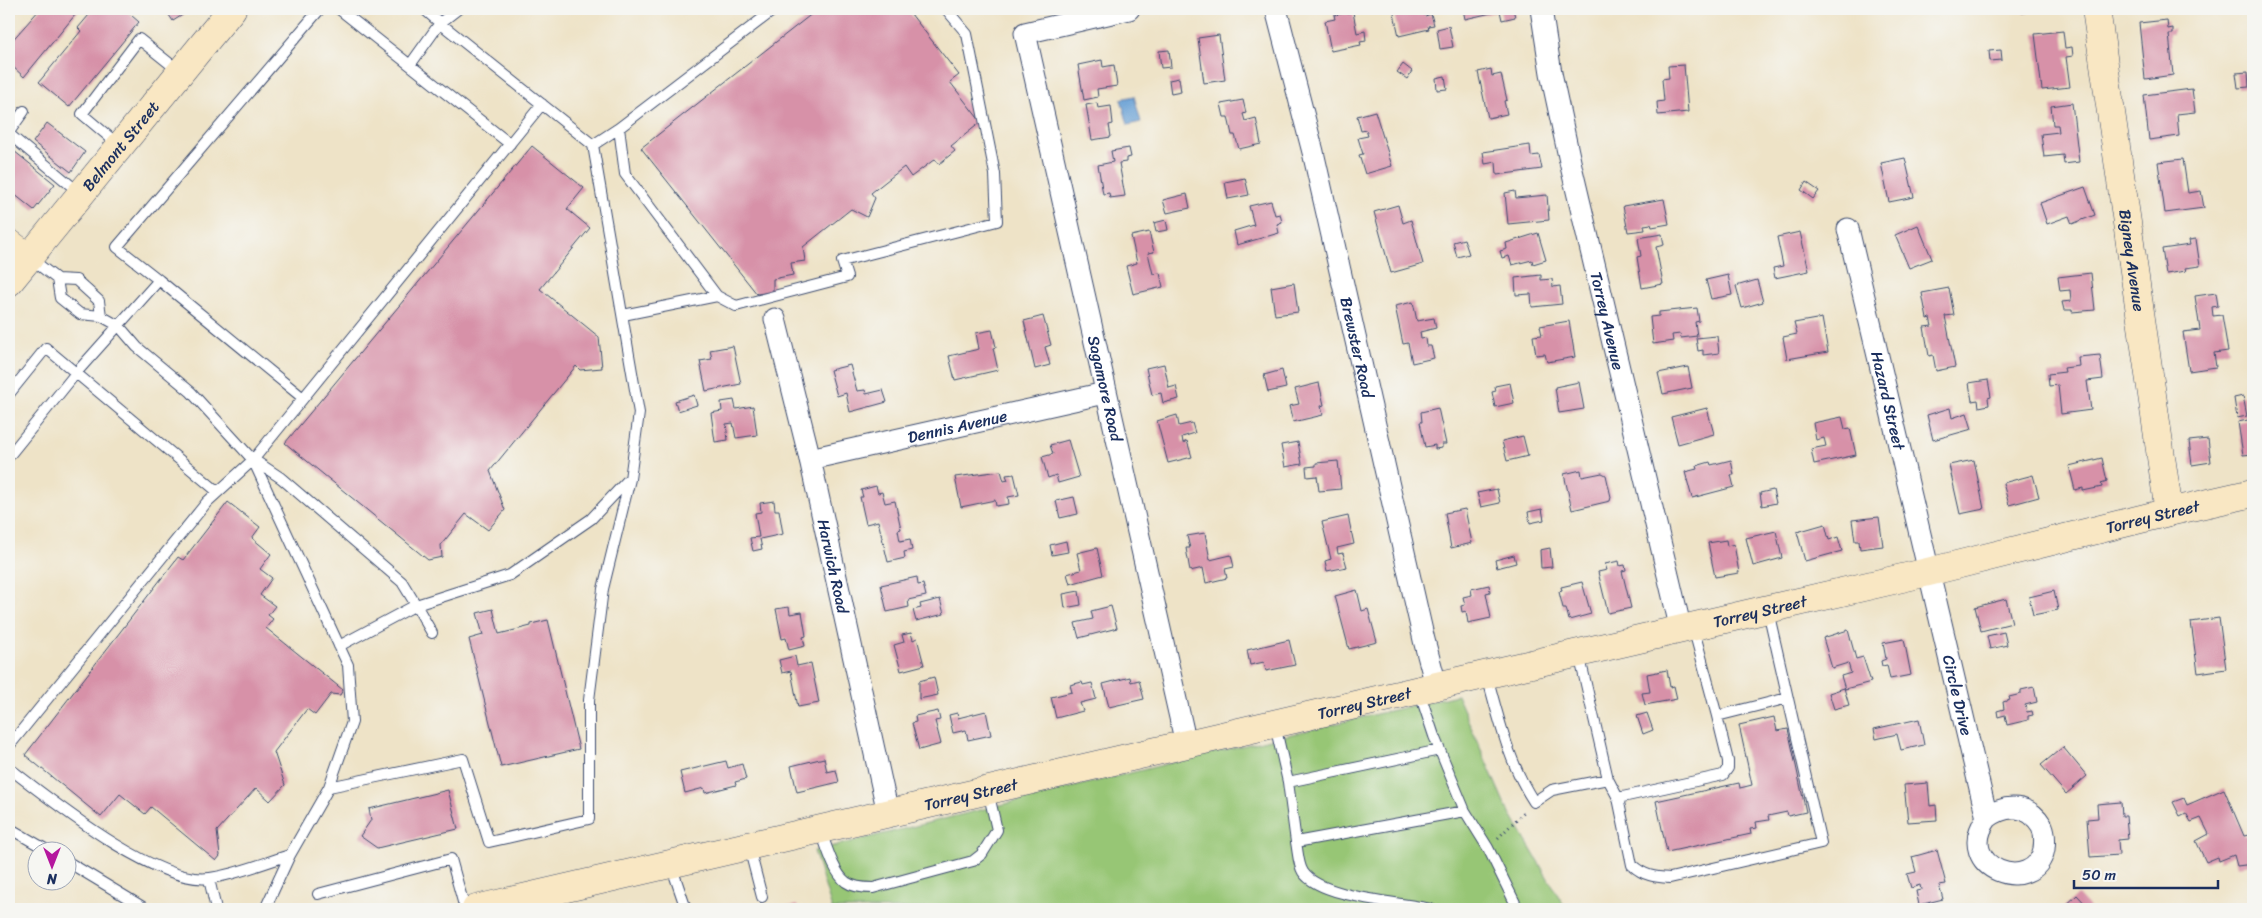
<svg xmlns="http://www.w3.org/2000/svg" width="2262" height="918" font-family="Sriracha,sans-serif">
  <rect width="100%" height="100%" fill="#f6f6f2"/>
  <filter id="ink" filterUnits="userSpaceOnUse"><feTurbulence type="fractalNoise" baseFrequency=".02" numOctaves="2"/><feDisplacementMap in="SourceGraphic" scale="10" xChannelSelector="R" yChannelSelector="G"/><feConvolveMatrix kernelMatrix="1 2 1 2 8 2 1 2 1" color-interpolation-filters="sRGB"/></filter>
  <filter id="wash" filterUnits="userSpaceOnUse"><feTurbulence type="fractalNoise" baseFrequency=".0096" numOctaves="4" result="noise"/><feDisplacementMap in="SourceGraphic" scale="20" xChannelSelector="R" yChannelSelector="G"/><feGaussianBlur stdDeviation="1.12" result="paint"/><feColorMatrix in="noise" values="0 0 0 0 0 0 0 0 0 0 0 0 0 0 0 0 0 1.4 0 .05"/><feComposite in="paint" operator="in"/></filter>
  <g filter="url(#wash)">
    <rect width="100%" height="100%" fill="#eee3c7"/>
    <path fill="#97c675" stroke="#597a6a" d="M1457 695 1506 807 1566 909H832L814 851 1203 755Z"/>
    <path fill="#659ed4" stroke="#406699" d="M1134 96 1141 122 1128 125 1121 99Z"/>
    <g id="blocks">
      <path fill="#d791a8" d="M40 9H80L24 77 12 66 9 44Z
        M94 9H124L139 22 69 107 39 82 81 31 78 28Z
        M165 9H192L173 21Z
        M818 9H907L959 75 950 82 981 122 951 146 955 151 939 164 935 159 911 177 904 167 871 193 875 198 867 217 851 209 803 247 805 261 791 263 793 275 773 279V292L757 294 641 148Z
        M1393 9H1423L1425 16 1431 14 1434 25 1428 26 1429 29 1399 36Z
        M1463 9H1513L1515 17 1502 20 1500 11 1465 19Z
        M2000 9H2018V10L2000 12Z
        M2022 9H2042V10L2022 13Z
        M1353 12 1357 33 1365 31 1366 41 1360 42 1361 45 1331 51 1325 21 1335 19 1334 15Z
        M2167 20 2168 29 2173 28V34H2169L2173 75 2145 79 2139 23Z
        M1449 26 1453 47 1440 49 1437 29Z
        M2063 31 2065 48 2072 47 2073 56 2066 57 2070 87 2042 90 2035 34Z
        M1219 35 1225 80 1204 83 1198 38Z
        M1169 50 1171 67 1161 68 1159 51Z
        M2001 50 2002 60 1990 61 1989 51Z
        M1102 60 1103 67 1114 65 1117 86 1097 89 1098 97 1084 100 1078 65Z
        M1403 64 1412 71 1407 79 1397 72Z
        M1684 65 1688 112 1658 115 1657 102 1664 101 1662 79 1669 78 1668 66Z
        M1491 69 1492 76 1501 74 1507 100 1504 101 1507 114 1488 118 1478 72Z
        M2248 72 2249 87 2238 88 2236 73Z
        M1445 76 1447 89 1437 90 1436 78Z
        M1179 78 1181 92 1171 94 1169 80Z
        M2192 89 2195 112 2177 114 2179 136 2149 140 2144 95Z
        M1243 100 1246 113 1243 114 1245 121 1256 118 1261 144 1239 149 1235 135H1232L1228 117H1224L1221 104Z
        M1097 103 1098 108 1111 106 1113 124 1109 125 1111 137 1092 140 1086 105Z
        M2072 103 2079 162 2064 164 2063 155 2044 157 2041 134 2059 132 2058 125H2053L2051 106Z
        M1375 111 1392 166 1365 174 1359 155 1363 154 1358 138 1368 136 1366 130 1361 131 1357 116Z
        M47 123 85 152 71 172 33 142Z
        M1530 145 1531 156 1539 155 1542 169 1497 175 1496 162 1485 164 1483 152Z
        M532 146 584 188 567 209 590 228 540 289 599 337 602 368 580 370 576 366 490 471 505 510 488 530 466 514 441 545 442 557 428 560 285 443Z
        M9 147 55 184 34 210 9 190Z
        M1129 148 1131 157 1126 158V162L1119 163 1125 196 1110 198 1109 193 1103 194 1098 165 1113 162 1111 151Z
        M1905 158 1914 197 1889 202 1881 163Z
        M2183 159 2188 193 2201 191 2204 208 2165 213 2158 162Z
        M1245 178 1249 195 1228 199 1225 182Z
        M1806 182 1819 191 1813 199 1801 190Z
        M2085 187 2095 215 2072 224 2069 216 2047 224 2040 203Z
        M1515 191 1516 198 1547 195 1549 220 1508 224 1505 193Z
        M1187 194 1190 208 1167 213 1163 200Z
        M1664 199 1669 224 1652 227 1651 224 1644 225 1645 230 1628 232 1623 206Z
        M1271 201 1275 215 1280 214 1282 222 1277 224 1279 233 1237 245 1234 231 1254 225 1249 206Z
        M1398 205 1403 223 1411 220 1423 264 1391 273 1374 212Z
        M1166 220 1168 230 1156 232 1154 223Z
        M1918 225 1932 259 1909 268 1895 235Z
        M1149 232 1154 252 1148 253 1153 274 1160 273 1163 287 1133 294 1126 266 1137 263 1131 236Z
        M1800 232 1809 271 1775 278 1773 268 1783 266 1777 237Z
        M1538 233 1546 260 1533 264 1532 260 1512 265 1509 256 1502 258 1500 251 1507 249 1506 243Z
        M1662 234 1664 245 1656 247 1663 284 1642 288 1637 257 1641 256 1638 238Z
        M1464 239 1469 254 1457 257 1453 242Z
        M2196 239 2200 266 2185 268 2186 271 2166 274 2162 249 2190 245 2189 240Z
        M2091 273 2095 310 2072 312V310H2064L2062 302 2071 301 2070 290 2060 291 2058 277Z
        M1541 275V280L1552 279 1553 287 1560 286 1562 304 1532 307 1531 294 1516 295 1515 278Z
        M1728 275 1732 295 1711 299 1706 280Z
        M1757 280 1763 302 1742 308 1736 286Z
        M1294 283 1298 312 1275 315 1271 287Z
        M1949 288 1954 315 1945 316 1955 367 1936 371 1933 355 1929 356 1924 327 1932 326 1930 318 1927 319 1922 293Z
        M2216 293 2218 306 2212 307 2213 316 2222 315 2228 351 2214 353 2216 367 2189 371 2183 332 2200 330 2195 296Z
        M1413 302 1417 321 1434 318 1436 328 1420 332 1421 339 1426 338 1427 346H1431L1434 358 1412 363 1408 343 1403 344 1395 306Z
        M1697 308 1699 321 1695 322 1697 336 1681 338 1680 334 1672 335 1673 341 1653 344 1650 317 1659 316V312Z
        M1043 316 1051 345 1045 347 1050 365 1035 369 1024 321Z
        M1822 318 1828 352 1787 359 1783 337 1797 334 1794 323Z
        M1569 321 1575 357 1547 362 1545 354 1536 355 1533 336 1542 335 1540 326Z
        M992 330 996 347 993 348 998 370 955 380 949 356 979 349 976 333Z
        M1717 336 1719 353 1703 355V350L1698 351 1696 338Z
        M733 346 741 384 706 391 700 361 712 359 710 350Z
        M2100 355 2103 379 2087 381 2091 410 2061 414 2058 385 2049 386 2048 374 2065 372 2064 368 2079 366 2078 357Z
        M1164 364 1169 388 1176 386 1179 399 1163 403 1161 393 1152 395 1146 368Z
        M850 365 857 391 865 390 866 394 883 390 887 402 850 412 846 393 837 396 830 370Z
        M1688 367 1692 388 1663 394 1658 373Z
        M1282 370 1286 388 1268 392 1264 375Z
        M1988 380 1991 397 1988 398 1989 405 1979 407 1978 400 1972 401 1969 383Z
        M1579 382 1584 409 1559 413 1555 387Z
        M1319 383 1324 405 1321 406 1323 415 1293 422 1289 406 1299 404 1295 389Z
        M1510 383 1514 403 1495 407 1492 392 1496 391 1495 386Z
        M694 395 697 405 678 411 675 401Z
        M2243 396 2247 416 2237 418 2234 398Z
        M734 400 736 409 753 406 757 435 736 438 733 423 726 424 728 440 715 442 711 413 722 411 721 402Z
        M1438 408 1446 444H1442V448L1435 449V445L1425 447 1420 422H1422L1421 412Z
        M1707 408 1714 434 1678 444 1671 417Z
        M1950 408 1952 418 1967 413 1972 429 1933 440 1927 415Z
        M1177 415 1179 426 1192 423 1195 433 1182 437 1183 443 1187 441 1192 457 1168 463 1157 421Z
        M1842 417 1845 429 1850 428 1856 455 1814 464 1811 449 1826 446 1824 438 1816 440 1813 423Z
        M2253 419V454L2243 455 2238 422Z
        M1523 436 1528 456 1507 461 1502 441Z
        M2208 439 2211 462 2192 465 2189 441Z
        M1068 440 1079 477 1058 483 1056 475 1048 478 1042 457 1053 454 1050 445Z
        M1298 442 1302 464 1285 467 1281 445Z
        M2102 458 2107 481 2101 483 2102 487 2083 491V488L2075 490 2069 466Z
        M1731 460 1734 475H1731L1734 487 1692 498 1685 472 1697 469 1696 466 1710 462 1711 465Z
        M1974 460 1984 509 1960 514 1949 465Z
        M1338 461 1341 489 1319 491 1317 476 1307 477 1306 467 1316 466V463Z
        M1581 470 1582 477 1602 473 1606 475 1611 497 1610 501 1572 510 1564 474Z
        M1001 471 1004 481 1008 480 1006 475 1014 474 1019 495 1008 497 1009 504 996 506 995 500 961 507 955 477Z
        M2033 475 2039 497 2009 505 2003 483Z
        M876 486 878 493 882 492 885 503 895 501 901 529 898 530 900 541 910 539 912 550 904 552 905 558 888 562 878 521 866 524 860 497H863L861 490Z
        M1497 489 1500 503 1481 507 1477 493Z
        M1773 490 1776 503 1762 506 1760 493Z
        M1074 497 1078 514 1060 518 1056 501Z
        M774 501 775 510H779L783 534 760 539 762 549 753 551 750 538 759 537 755 513 761 512 760 503Z
        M228 502 260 527 252 538 271 554 260 569 272 578 260 595 275 606 268 615 273 619 266 628 343 690 340 695 331 694 315 715 307 709 274 752 285 785 270 801 256 788 217 831 220 856 216 861 151 807 145 814 120 794 101 817 25 755 178 557 183 560Z
        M1465 509 1472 543 1451 548 1445 513Z
        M1542 509 1544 520 1530 523 1528 512Z
        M1348 516 1354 544 1337 548 1338 554 1343 553 1347 567 1327 571 1325 561 1331 559 1322 522Z
        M1879 517 1883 546 1860 549 1859 541H1855L1852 520Z
        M1825 524 1829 540 1838 537 1842 551 1805 561 1797 532Z
        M1776 531 1782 558 1753 566 1746 538Z
        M1205 533 1210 560 1231 555 1234 567 1225 569 1227 578 1206 583 1203 568 1190 571 1186 548H1190L1187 536Z
        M1726 540 1727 546 1734 544 1739 573 1715 577 1708 543Z
        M1066 541 1068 552 1052 555 1050 545Z
        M1097 548 1103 575 1070 584 1067 574 1081 570 1077 553Z
        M1550 548 1552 567 1541 568 1540 550Z
        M1514 555 1516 563 1497 568 1495 560Z
        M1619 561 1620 566 1625 565 1626 570 1622 571 1631 608 1608 613 1598 572 1607 570 1605 564Z
        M917 577 918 585 923 584 926 596 908 600 909 607 887 612 881 585Z
        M1582 582 1591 614 1569 620 1566 608H1563L1559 592 1562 591 1561 587Z
        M1489 585 1490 592 1486 593 1491 618 1468 623 1466 611 1462 612 1461 606 1465 605 1463 597 1472 595 1471 589Z
        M1357 590 1362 611 1368 609 1377 642 1349 649 1335 596Z
        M1079 591 1081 605 1065 608 1063 594Z
        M2054 591 2058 610 2033 615 2029 597Z
        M940 599 944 614 916 621 913 610 921 608 920 604Z
        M2006 599 2012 623 1981 631 1975 607Z
        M1111 606 1117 628 1079 638 1075 623 1093 619 1091 611Z
        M789 607 790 614 802 612 806 636 803 637 805 646 789 650 786 638 782 639 776 609Z
        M493 609 499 634 531 626V624L548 620 579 749 501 767 469 639 483 635 477 613Z
        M2219 618 2226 669 2198 673 2191 622Z
        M1848 630 1856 659 1863 657 1871 682 1845 689 1841 676 1851 673 1848 663 1832 668 1823 638Z
        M2004 632 2007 645 1990 649 1987 636Z
        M911 633 913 640 917 638 924 665 901 671 894 645 904 642 902 635Z
        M1904 639 1911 675 1890 679 1887 665 1882 666 1881 661 1886 659 1883 643Z
        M1289 640 1295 665 1266 671 1264 662 1250 665 1247 650Z
        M795 656 797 666 811 663 819 703 798 707 791 671 782 673 779 660Z
        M1667 670 1670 687 1674 686 1677 699 1645 705 1642 693 1650 692 1647 674Z
        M934 677 938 695 919 699V681Z
        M1130 677 1131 682 1139 680 1144 699 1109 707 1103 684Z
        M1082 682 1083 685 1092 683 1096 699 1080 703 1083 711 1056 718 1051 697 1072 692 1070 685Z
        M2034 687 2037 702 2025 705 2027 712 2032 711 2033 715 2028 716V720L2007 725 2005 715 1998 717 1997 711 2004 709 2003 702 2010 700 2009 697 2021 694V690Z
        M1844 688 1849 705 1834 709 1829 693Z
        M938 711 940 720 935 721 941 744 919 750 912 723 916 722 915 716Z
        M986 711 991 735 968 740 966 730 953 733 949 715 957 713 958 718Z
        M1647 713 1653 730 1643 734 1637 716Z
        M1774 717 1777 731 1788 729 1806 812 1788 816 1787 812 1768 816 1769 820 1756 822 1757 828 1750 829 1751 834 1667 852 1656 801 1739 783 1740 788 1752 785 1739 725Z
        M1919 719 1924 745 1901 750 1897 734 1876 739 1874 729Z
        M2063 747 2087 776 2066 794 2041 765Z
        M824 758 827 772 836 770 839 782 797 792 791 766Z
        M726 761 728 768 742 764 746 779 735 782 736 785 705 793 704 788 685 793 680 772Z
        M1928 783 1930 806 1936 805 1937 820 1908 822 1904 785Z
        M2224 789 2244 836 2253 834V864L2237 866 2234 855 2219 861 2218 857 2206 862 2196 841 2209 834 2201 818 2191 822 2186 813 2180 816 2173 802 2184 798 2187 805Z
        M448 790 458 829 377 848 360 836 371 820 369 809Z
        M2121 802 2122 816H2126L2128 839 2118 840 2119 855 2090 857 2087 819 2098 818 2097 804Z
        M1937 850 1946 884 1939 885 1943 899 1919 905 1916 891 1921 890 1920 885 1911 888 1907 874 1916 872 1912 857Z
        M2077 895 2090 909H2062Z
        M797 905 798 909H778V908Z"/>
    </g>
  </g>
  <g filter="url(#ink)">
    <use href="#blocks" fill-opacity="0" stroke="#3b4a6e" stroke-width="1"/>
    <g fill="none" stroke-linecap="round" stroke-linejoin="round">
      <defs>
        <path id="lane" d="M339 9 510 144
          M410 65 440 23 458 9
          M619 128 625 174 717 296 623 315
          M9 132 24 111
          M9 134 81 194
          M593 145 619 128 775 9
          M120 146 82 114 139 39 179 71
          M30 258 57 279 76 280 99 301 101 316
          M57 279 60 298 80 314 101 316 119 326 137 347 191 392 253 460 348 665 352 722 329 787 290 855 265 909
          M159 280 303 398
          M717 296 736 306 847 277 842 261 997 221 995 174 967 34 946 9
          M9 394 46 348 76 373 159 280 117 247 320 9
          M9 456 76 373 218 492
          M254 460 281 478 402 582 416 605 510 575 591 519 628 480
          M1693 627 1717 716
          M339 646 416 605 432 633
          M1579 654 1608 779 1618 798 1632 865C1644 876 1655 877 1670 878L1821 843 1768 611
          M1487 676C1499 719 1509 764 1534 802L1552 790 1608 779
          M1419 691 1434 736 1465 811 1296 842C1298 852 1298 864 1303 872 1320 898 1401 902 1431 909
          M1275 725 1288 782 1296 842
          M9 746 207 502 253 460 542 104
          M9 768C51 800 157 886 210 878 235 875 266 862 290 855
          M1288 782 1440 750
          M329 787 463 759 489 842 589 819V700L603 589 630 479 639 413 593 145 440 23 424 9
          M1618 798 1723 775 1728 768V761L1717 716 1788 698
          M1465 811 1488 848 1518 909
          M9 828 47 850
          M820 829C826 844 833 872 846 882 853 887 865 888 873 888L973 861 982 854 997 830 988 791
          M749 847 762 897
          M68 862 146 909
          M671 865 686 909
          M209 879 216 909
          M318 894 451 859 465 909"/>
        <g id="street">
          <path id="s1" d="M1129 9 1025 33 1186 744"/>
          <path id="s2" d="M1276 9 1313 152 1424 640 1436 685"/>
          <path id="s3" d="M1541 9 1551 73 1571 166 1681 630"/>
          <path id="s4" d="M1848 229 1987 818C1951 869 2035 897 2044 849 2045 841 2045 833 2042 826 2029 804 2006 803 1987 818"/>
          <path id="s5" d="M775 319 810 459 888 813"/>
          <path id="s6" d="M810 459 1105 393"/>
        </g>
        <g id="secondary">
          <path id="s7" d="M2096 9 2169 512"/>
          <path d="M9 243 29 258"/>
          <path id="s8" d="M9 282 232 9"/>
          <path id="s9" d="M476 909 1928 572 2169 512 2253 493"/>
        </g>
      </defs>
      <use href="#lane" stroke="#3b4a6e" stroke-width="12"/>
      <use href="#street" stroke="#3b4a6e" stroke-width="23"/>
      <use href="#secondary" stroke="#3b4a6e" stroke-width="29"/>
      <path stroke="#3b4a6e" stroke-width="3" stroke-dasharray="1 4" stroke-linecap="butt" d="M1498 838 1525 811"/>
      <use href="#lane" stroke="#fff" stroke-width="10"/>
      <use href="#street" stroke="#fff" stroke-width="21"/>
      <use href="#secondary" stroke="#f9e7c3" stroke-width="28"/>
    </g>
  </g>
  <g text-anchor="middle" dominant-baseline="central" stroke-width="5" stroke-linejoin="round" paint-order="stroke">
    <g font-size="16" fill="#1b2f5e" stroke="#f6f6f2">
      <text stroke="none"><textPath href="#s8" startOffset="176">Belmont Street</textPath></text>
      <text stroke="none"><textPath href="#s7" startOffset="254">Bigney Avenue</textPath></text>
      <text stroke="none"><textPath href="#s3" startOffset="319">Torrey Avenue</textPath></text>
      <text stroke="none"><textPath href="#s2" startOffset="348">Brewster Road</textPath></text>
      <text stroke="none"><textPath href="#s1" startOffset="471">Sagamore Road</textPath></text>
      <text stroke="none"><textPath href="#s4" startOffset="176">Hazard Street</textPath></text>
      <text stroke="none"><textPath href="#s6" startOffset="151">Dennis Avenue</textPath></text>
      <text stroke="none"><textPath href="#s9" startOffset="1722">Torrey Street</textPath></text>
      <text stroke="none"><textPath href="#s5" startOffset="254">Harwich Road</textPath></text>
      <text stroke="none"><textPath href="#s9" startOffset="1318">Torrey Street</textPath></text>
      <text stroke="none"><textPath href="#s4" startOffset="479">Circle Drive</textPath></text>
      <text stroke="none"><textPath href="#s9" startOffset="912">Torrey Street</textPath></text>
      <text stroke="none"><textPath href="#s9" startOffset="508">Torrey Street</textPath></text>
    </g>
  </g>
  <rect width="2262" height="918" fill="none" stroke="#f6f6f2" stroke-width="30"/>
  <g transform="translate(52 866) rotate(180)"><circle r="24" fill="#f6f6f2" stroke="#9ea6b7"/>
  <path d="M0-4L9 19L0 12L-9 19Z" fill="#b5179e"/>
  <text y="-8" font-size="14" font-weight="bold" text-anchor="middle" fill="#1b2f5e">N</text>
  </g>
  <path d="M2074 880v8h144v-8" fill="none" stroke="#1b2f5e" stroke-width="2.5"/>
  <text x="2082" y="880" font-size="15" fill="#1b2f5e" stroke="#f6f6f2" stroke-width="4" paint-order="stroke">50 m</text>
</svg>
